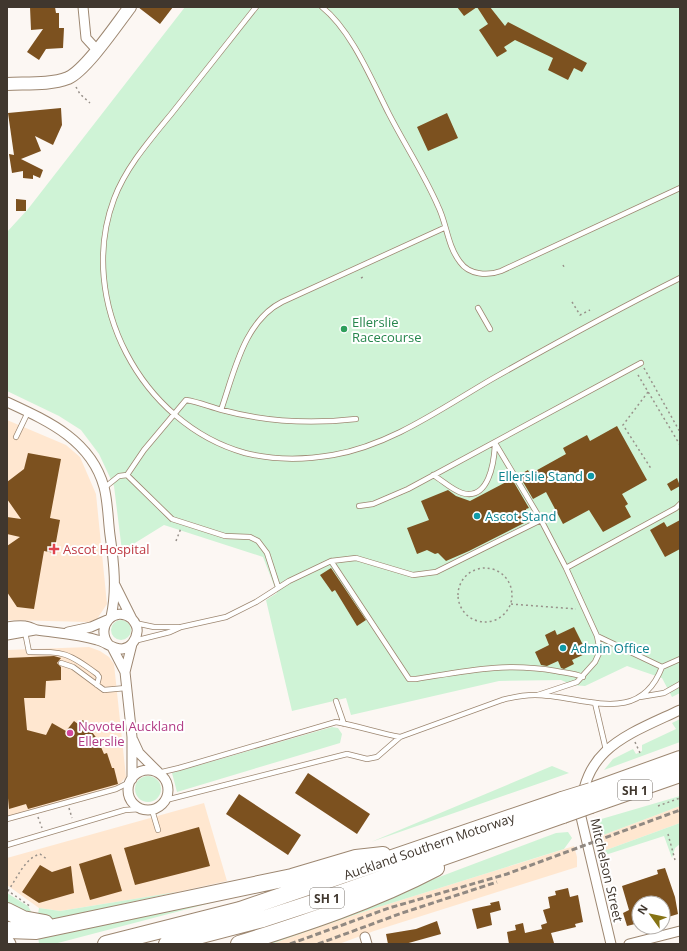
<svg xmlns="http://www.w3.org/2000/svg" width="687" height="951" font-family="'Open Sans',sans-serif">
  <rect width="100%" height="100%" fill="#fcf7f3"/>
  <path fill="#ffe7d0" d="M7 420 66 445 80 457 96 494 107 604 97 619 89 622 7 620Z
    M89 647 100 651 109 657 114 664 126 777 117 787 7 819V650Z
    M204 803 227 881 177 892 60 911 39 908 7 885V858Z
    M680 806V823L598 853 600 850 597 838 598 837Z
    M574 846 577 857V867L374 931 339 944H271L366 911Z"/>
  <path fill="#cff3d6" d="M185 7H680V693L672 697 662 678 627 666 585 686 572 685 561 680 499 681 351 715 346 698 292 711 266 600 277 593 263 557 164 525 122 551 114 486 99 454 81 430 59 416 7 391V232L28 209Z
    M111 630a10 10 0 1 1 20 0a10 10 0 1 1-20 0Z
    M680 719V742L604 770 613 759 633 749 636 754 642 751V745L676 729 672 723Z
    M332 727 338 728 342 734 340 743 177 792 172 773Z
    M552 766 569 773 371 842Z
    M135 789a13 13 0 1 1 26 0a13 13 0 1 1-26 0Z
    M680 796V806L598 837 595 824 598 820Z
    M680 823V844L675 848 672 858 664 836 599 857 598 853Z
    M568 832 572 838 564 849 366 911 271 944H247L381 899 556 833Z
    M177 892 55 919H42L7 906V893L28 906 33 915 38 914 39 908 60 911Z
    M218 901 54 944H39L38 935Z"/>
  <path fill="#7c511f" d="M30 7H55L56 13H59V28H64L63 48 46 49 39 60 27 52 43 29 31 30Z
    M138 7H173L160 24Z
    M457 7H490L505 26 508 22 587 63 582 72 574 68 568 80 548 70 553 58 515 40 504 47 507 51 497 57 479 30 488 24 477 7 464 16Z
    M61 108 62 125 53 145 35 136 41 151 21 159 43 170 40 178 33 175V179L23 178V171L12 173 9 154 14 155 8 113Z
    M447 113 458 138 428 151 417 127Z
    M16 199 26 200V211H16Z
    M617 426 647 480 622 494 628 504 625 506 631 517 603 532 589 510 563 524 546 492 533 499 519 475 528 470 530 474 566 454 563 448 587 435 590 441Z
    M28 453 61 459 50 518 60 520 54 553 44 551 34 609 17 607 7 592V546L20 537 7 534V517L21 519 7 499V482L24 469Z
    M677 478 680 486 671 491 667 484Z
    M512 479 529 508 526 509 528 521 469 551 446 561 438 553 435 554 427 550 417 554 407 528 429 520 421 501 448 490 456 496 470 501Z
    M680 520V549L665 557 650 530 664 522 667 527Z
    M331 568 366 620 357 626 335 590 332 592 320 575Z
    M574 627 587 653 572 660 574 664 564 669 561 668 558 661 547 666 541 665 535 652 549 645 545 635 555 630 557 635Z
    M54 656 61 658 57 663 61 667V680L46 681 45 698H24L27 730 46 735 52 723 66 731 74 721 78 724 83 720 98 740 104 754 107 753 112 768H114L118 784 28 809 26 804 9 809 7 787V658Z
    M308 773 370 814 357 834 295 793Z
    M239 794 301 835 288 855 226 814Z
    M199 827 210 866 135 885 124 848Z
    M111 854 122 891 90 900 79 864Z
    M40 865 52 872 71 866 74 893 39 903 22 892Z
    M665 868 675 897 678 914 665 918 663 903H639V923L627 926 623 913 629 910 622 886 658 874 657 870Z
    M568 888 570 897 578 895 583 922 575 924 576 927 551 933 554 943 509 944 507 932 516 930 515 925 523 923 525 933 542 929 541 925 547 923 543 910 550 908 548 897 556 895 555 891Z
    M499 901 501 910 490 913 492 925 477 929 472 909 491 905 490 903Z
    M437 921 441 934 405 944H388L386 934 416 929Z"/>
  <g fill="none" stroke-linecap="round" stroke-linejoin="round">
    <defs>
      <path id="lane" d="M256 7C228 42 200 78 172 113 150 140 126 167 114 199 76 300 141 424 245 453 273 460 304 460 333 455 391 445 442 408 492 379 554 344 616 310 680 278
        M322 7C352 31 372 81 389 114 405 145 424 174 438 206 447 224 447 245 460 262 469 275 488 276 501 271L680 188
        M478 308 490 329
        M221 410C234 373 244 321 282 302L444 228
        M16 437 28 412
        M495 443 541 520 566 568 597 636 600 651 595 662 577 682 538 695
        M127 475 172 519 225 536 250 537 258 541 267 553 278 587
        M433 475C442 480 452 490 462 493 489 501 494 462 495 445
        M104 488 119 476 127 475 144 450 186 400C199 402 210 407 222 410 266 422 311 424 356 419
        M359 506 373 504 408 489 641 363
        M331 561 409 679H416C466 671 504 662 556 671 566 673 574 673 583 677
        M566 568 676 508 680 504
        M135 623 154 627H179
        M25 632 29 652C65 652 67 652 97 674L99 677 97 685
        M597 636 662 667 680 659
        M134 641 170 632 181 627 226 617 256 602 289 581 331 561 356 558 413 575 436 572 541 520
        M61 663 73 667 104 690 126 688
        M640 697 664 693 680 684
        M336 701 344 724
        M595 703 606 750
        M158 773 179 768 336 722C358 726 379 733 400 737
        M166 800 347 754 367 759 377 757 400 737 502 700C513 697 524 695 535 695 582 695 639 728 662 667
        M152 810 158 830
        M7 819 116 789 130 782
        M7 845 125 810 141 809"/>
      <path id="street" d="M83 7 86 38 97 50
        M7 402C48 421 91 440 104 487 108 502 108 520 110 535 114 563 117 590 111 617
        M115 585 132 619
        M7 627C13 626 20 625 25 626 29 626 33 629 37 630 57 633 77 634 97 640 106 642 112 649 122 649 131 648 136 640 137 632 138 628 135 622 132 619 115 604 94 627 109 645
        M68 632 91 627 107 620
        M7 635 35 630
        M112 647 125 672
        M133 740 139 753 158 772
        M128 790a20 20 0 1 1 40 0a20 20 0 1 1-40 0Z
        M132 779V737L125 672 132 644
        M365 937 367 944
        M611 944 581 817C580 749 627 735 680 710
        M629 944 680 931"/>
      <path id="secondary" d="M7 84C26 83 50 85 68 78 86 70 117 24 130 7"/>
      <path id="primary" d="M7 941 9 944"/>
      <path id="highway" d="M591 791 680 759
        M591 805 680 774
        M7 911 23 919 45 923
        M7 930 36 931 292 877 356 858 383 855
        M106 944 240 910 562 800
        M167 944 263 919 312 903 563 815
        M239 944C306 923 373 901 436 868"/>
    </defs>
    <use href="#lane" stroke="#9d8771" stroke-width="6"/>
    <use href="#street" stroke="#9d8771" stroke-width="11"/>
    <use href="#secondary" stroke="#9d8771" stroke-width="14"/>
    <use href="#primary" stroke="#9d8771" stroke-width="15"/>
    <use href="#highway" stroke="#9d8771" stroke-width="18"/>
    <path stroke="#98918a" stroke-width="1.5" stroke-dasharray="2 3" stroke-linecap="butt" d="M76 87 80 94 90 103
      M563 265 565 269
      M361 278 365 276
      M572 302 580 315 590 310
      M644 368 680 432
      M638 375 680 445
      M648 392 623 425 652 470
      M176 541 181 528
      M121 552H127
      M458 595a27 27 0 1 1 54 0a27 27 0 1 1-54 0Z
      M511 604 576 609
      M635 742 640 753
      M658 806 680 798
      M69 808 72 818
      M38 817 42 828
      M668 834 675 860
      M7 890 31 907
      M8 891C17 878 25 858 40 854L48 860"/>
    <use href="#lane" stroke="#fff" stroke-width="4.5"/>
    <use href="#street" stroke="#fff" stroke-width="9"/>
    <use href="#secondary" stroke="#fff" stroke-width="12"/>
    <use href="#primary" stroke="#fff" stroke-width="13"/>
    <use href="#highway" stroke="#fff" stroke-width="16"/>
    <path stroke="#918982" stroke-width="3" stroke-dasharray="6 3" stroke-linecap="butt" d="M290 944 389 908 507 874 680 810
      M318 944 402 913 497 882"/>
    <defs>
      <path id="highway-bridge" d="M562 800 591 791
        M563 815 591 805"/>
    </defs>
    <use href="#highway-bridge" stroke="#9d8771" stroke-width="18" stroke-linecap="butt"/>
    <use href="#highway-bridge" stroke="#fff" stroke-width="16"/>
  </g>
  <circle fill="#2e9e5b" stroke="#fff" stroke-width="1.5" cx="344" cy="329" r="4"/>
  <g fill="#0f9aa8" stroke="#fff" stroke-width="1.5">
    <circle cx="591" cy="476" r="4"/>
    <circle cx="477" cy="516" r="4"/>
    <circle cx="563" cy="648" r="4"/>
  </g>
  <path fill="#e0444e" stroke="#fff" stroke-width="1.5" d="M52 543h4v4h4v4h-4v4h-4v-4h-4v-4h4z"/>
  <circle fill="#d1479c" stroke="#fff" stroke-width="1.5" cx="70" cy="733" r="4"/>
  <g text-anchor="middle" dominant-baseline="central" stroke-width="4" stroke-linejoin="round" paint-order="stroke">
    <g fill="#fff" stroke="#79736d" stroke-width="1">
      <rect x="618" y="780" width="34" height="20" rx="3"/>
      <rect x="310" y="888" width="34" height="20" rx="3"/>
    </g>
    <g font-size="12" font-weight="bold" fill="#40372e">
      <text x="635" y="790">SH 1</text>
      <text x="327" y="898">SH 1</text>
    </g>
    <g font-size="13" fill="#27864d" stroke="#fff" text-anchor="start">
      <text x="352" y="322">Ellerslie<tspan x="352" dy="15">Racecourse</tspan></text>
    </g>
    <g font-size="13" fill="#0d838f" stroke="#fff" text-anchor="start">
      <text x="583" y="476" text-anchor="end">Ellerslie Stand</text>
      <text x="485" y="516">Ascot Stand</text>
      <text x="571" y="648">Admin Office</text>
    </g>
    <g font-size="13" fill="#be3a42" stroke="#fff" text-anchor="start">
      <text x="63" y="549">Ascot Hospital</text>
    </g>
    <g font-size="13" fill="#b23c85" stroke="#fff" text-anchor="start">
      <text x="78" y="726">Novotel Auckland<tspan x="78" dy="15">Ellerslie</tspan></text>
    </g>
    <g font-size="13" fill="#40372e" stroke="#fff">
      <text transform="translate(429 846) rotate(-19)">Auckland Southern Motorway</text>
      <text transform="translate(607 870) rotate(77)">Mitchelson Street</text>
    </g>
  </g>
  <rect width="687" height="951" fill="none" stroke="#40372e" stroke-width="16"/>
  <g transform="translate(651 915) rotate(303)"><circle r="19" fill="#ffffff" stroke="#b3afab"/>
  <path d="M0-3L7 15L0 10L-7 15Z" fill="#867315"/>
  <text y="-6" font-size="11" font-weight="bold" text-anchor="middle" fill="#40372e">N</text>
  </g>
</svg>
